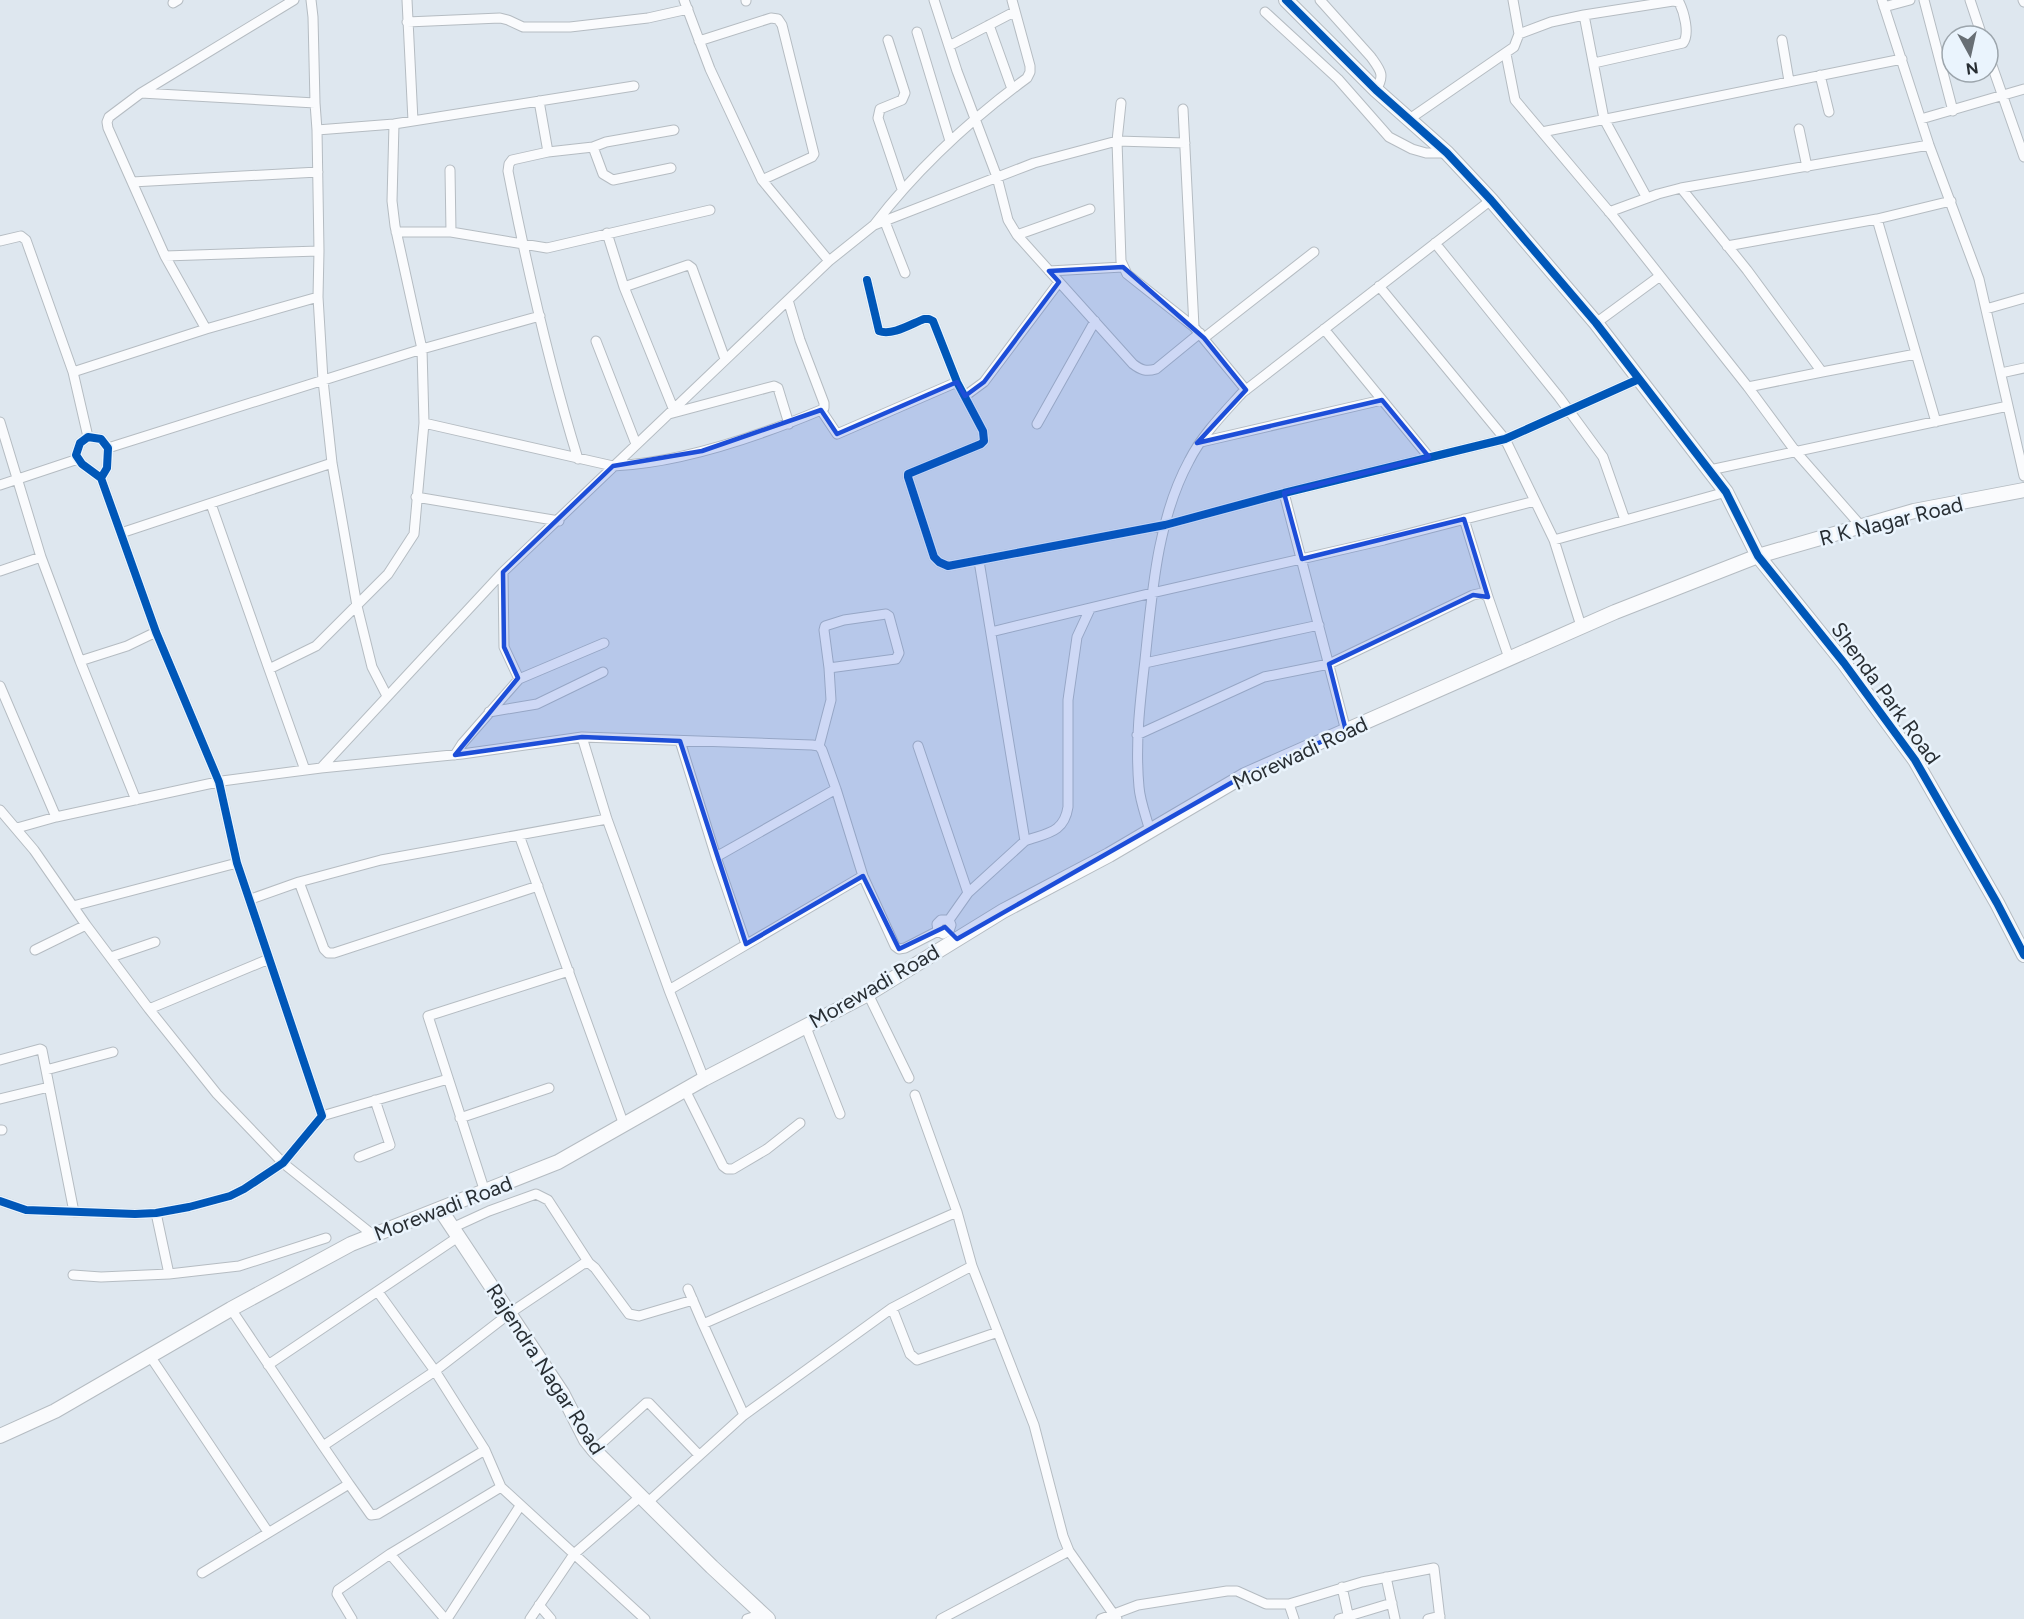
<svg xmlns="http://www.w3.org/2000/svg" width="2024" height="1619" font-family="Figtree,sans-serif">
  <rect width="100%" height="100%" fill="#dee7ef"/>
  <g fill="none" stroke-linecap="round" stroke-linejoin="round">
    <defs>
      <path id="street" d="M311 0 313 17 315 103 317 130 319 251 318 297 323 380 332 463 357 606 372 667 387 696
        M407 0 413 121
        M684 0 710 69 762 180 829 261
        M746 0V1
        M934 0 957 71 997 177 1008 220 1017 235 1133 364C1141 370 1146 372 1156 369L1200 333
        M1320 0 1371 57C1381 71 1385 75 1376 90
        M1882 0 1929 145 1979 279 2024 476
        M1924 0 1953 111
        M1970 0 1982 36
        M2023 0 2024 2
        M173 3 178 0
        M1884 7 1910 0
        M1265 12 1338 79 1389 137 1412 149 1426 153H1447
        M407 22 500 18 508 20 523 27H570L648 18 688 9
        M989 25 1012 89
        M917 32 950 141
        M1519 34 1551 22 1584 15
        M888 40 905 93 902 100 880 109 878 118 902 189
        M1782 40 1789 81
        M699 41 771 18 778 19 782 25 814 154 812 157 762 180
        M949 46 1014 12
        M1506 54 1515 100 1612 215 1748 387 1796 452 1861 526
        M1988 54 2024 157
        M1594 63 1683 43C1690 34 1684 12 1679 2L1673 1 1584 15 1604 119 1647 198
        M1820 75 1829 112
        M141 93 315 103
        M539 101 548 152
        M1121 103 1117 141 1121 261 1127 274 1194 327 1246 390
        M1183 109 1194 327
        M1921 119 2024 89
        M1408 120 1514 47 1519 34 1513 0
        M394 124 392 201 395 226 422 349 540 316
        M1799 129 1807 167
        M317 130 394 124 634 86
        M1542 132 1902 59
        M593 147 606 142 674 130
        M132 182 108 128 107 122 109 117 141 93 294 0
        M1681 188 1747 270 1822 372 1748 387
        M1609 212 1658 194 1681 188 1929 145
        M1877 219 1936 422
        M885 222 905 273
        M874 225C918 168 970 120 1027 78L1030 72V66L1012 0
        M396 232H451L450 170
        M451 232 547 248 710 210
        M607 233 624 287
        M1017 235 1090 209
        M0 241 21 236 26 240 73 372 88 437
        M1435 243 1559 397 1603 457 1625 520
        M1727 246 1877 219 1951 201
        M165 256 319 251
        M1049 271 1123 267
        M867 280 879 331C892 336 911 324 924 319H929L933 321 957 382 983 431 984 441 981 444 908 474V477L934 557 939 562 948 566 1165 525 1284 493 1505 439 1639 379
        M1379 286 1505 439 1554 540 1581 626
        M1986 309 2024 298
        M1596 323 1660 276
        M206 329 318 297
        M1324 329 1429 457
        M1204 338 1314 252
        M596 341 636 444
        M73 372 206 329 165 256 132 182 318 172
        M1822 372 1916 354
        M2001 373 2024 368
        M965 396 984 382 1059 282
        M673 408 624 287 688 265 692 268 725 359
        M821 410 837 434 957 382
        M669 414 774 386 778 388 789 424
        M0 422 41 557 80 661 136 800
        M424 423 613 466C681 463 759 436 821 410L824 408V403L800 340 788 300 829 261 874 225 1034 163 1117 141 1185 143
        M1037 424 1095 321
        M1201 442 1382 400
        M108 448 422 349 424 423 414 534 388 574 316 646 269 669 305 770
        M578 459C549 365 527 268 508 171L509 164 512 160 548 152 593 147 603 174 613 180 671 168
        M1710 470 2008 406
        M0 485 78 459
        M1284 493 1346 731
        M416 497 559 521
        M211 504 269 669
        M1464 519 1488 597
        M121 533 332 463
        M1554 540 1726 492
        M0 571 41 557
        M503 572 504 647 519 679
        M991 632 1152 593 1384 540 1535 501
        M80 661 127 646 156 632
        M1145 663 1319 625
        M0 686 56 817
        M489 712 537 704 603 672
        M1137 735 1264 677 1329 664 1473 595 1482 593 1488 597 1509 658
        M582 737 607 819 669 990 704 1079
        M680 741 716 857 746 944
        M819 746 831 700 829 668 824 630 825 626 844 620 886 614 889 616 899 653 896 659 829 668
        M918 746 968 893
        M455 755 462 744 519 679 604 643
        M321 768 503 572 788 300
        M0 810 34 850 86 925 149 1009 217 1094 283 1163 373 1235
        M17 828 56 817 222 781 321 768 462 754 582 737 812 745 819 746 822 750 836 789 863 876 895 946 899 949 905 948 938 931 937 924 941 920H949
        M1150 831C1146 816 1140 801 1139 787 1135 744 1140 702 1145 660 1152 594 1157 520 1189 461 1202 435 1223 414 1242 393L1491 200
        M519 835 624 1125
        M1025 841C1047 833 1064 833 1068 807V700L1077 637 1090 609
        M716 857 836 789
        M299 882 324 949 328 953H334L538 886
        M251 899 299 882 381 860 607 819
        M73 906 237 863
        M949 920 968 893 1025 841 979 561
        M938 931 943 934 949 931 951 925 949 920
        M35 950 86 925
        M111 957 155 942
        M669 990 863 876
        M868 994 909 1078
        M149 1009 269 959
        M805 1025 840 1114
        M0 1060 40 1049 42 1050 74 1212
        M46 1070 113 1052
        M685 1090 723 1166 727 1169H733L767 1149 800 1123
        M915 1095 957 1212 972 1266 1034 1425 1063 1536 1069 1551 1117 1619
        M0 1099 49 1087
        M322 1116 448 1079
        M460 1118 549 1088
        M0 1130H2
        M359 1157 390 1145 375 1100
        M485 1192 428 1016 569 971
        M0 1201 26 1210 135 1214 156 1213 189 1207 230 1196 244 1189 283 1163 322 1116 237 863 219 782 156 632 101 478 82 464 76 455 80 443 88 437 101 439 108 448 107 468 101 478
        M156 1213 169 1274
        M452 1228 489 1211 536 1194 548 1200 589 1263 595 1268 629 1314 639 1316 693 1300
        M73 1275 101 1277 169 1274 239 1266 326 1238
        M688 1289 703 1324
        M378 1292 435 1371 485 1450 501 1487
        M892 1308 910 1354 917 1360 998 1332
        M231 1309 323 1446
        M150 1356 268 1532
        M268 1365 458 1237
        M744 1415 892 1308 972 1266
        M594 1450 646 1403H649L699 1455
        M349 1484 371 1515 378 1514 485 1450
        M647 1503 744 1415 703 1324 957 1212
        M390 1554 445 1619
        M202 1573 349 1484 323 1446 435 1371 510 1313 583 1264 589 1263
        M1386 1577 1395 1619
        M1342 1587 1349 1619
        M1289 1604 1294 1619
        M539 1605 551 1619
        M352 1619 337 1594 338 1590 390 1554 501 1487 645 1619
        M447 1619 520 1506
        M530 1619 574 1554 640 1497
        M747 1619 762 1614
        M941 1619 1069 1551
        M1101 1619 1138 1605 1227 1591H1237L1266 1604H1289L1362 1582 1434 1568 1440 1619
        M1339 1619 1392 1603
        M1428 1619 1440 1616"/>
      <path id="secondary" d="M1286 0 1376 90 1447 153 1491 200 1596 323 1726 492 1758 556 1844 663 1915 760 1997 903 2024 955
        M440 1209 562 1393 586 1440 594 1450 712 1567 768 1619
        M0 1436 55 1411 231 1309 351 1244 558 1162 704 1079 868 994 1003 911 1109 855 1245 775 1615 612 1758 556 1914 511 2024 490"/>
    </defs>
    <use href="#street" stroke="#b5bcc2" stroke-width="11"/>
    <use href="#secondary" stroke="#b5bcc2" stroke-width="16"/>
    <use href="#street" stroke="#fafbfd" stroke-width="9"/>
    <use href="#secondary" stroke="#fafbfd" stroke-width="14"/>
    <defs>
      <path id="cycleway" d="M1286 0 1376 90 1447 153 1491 200 1596 323 1726 492 1758 556 1844 663 1915 760 1997 903 2024 955
        M867 280 879 331C892 336 911 324 924 319H929L933 321 957 382 983 431 984 441 981 444 908 474V477L934 557 939 562 948 566 1165 525 1284 493 1505 439 1639 379
        M0 1201 26 1210 135 1214 156 1213 189 1207 230 1196 244 1189 283 1163 322 1116 237 863 219 782 156 632 101 478 82 464 76 455 80 443 88 437 101 439 108 448 107 468 101 478"/>
    </defs>
    <use href="#cycleway" stroke="#eaf4fd" stroke-width="11"/>
    <use href="#cycleway" stroke="#0057b8" stroke-width="8"/>
  </g>
  <path fill="#1d4ed8" fill-opacity="0.2" stroke="#1d4ed8" stroke-width="4.5" stroke-linejoin="round" d="M1123 267 1204 338 1246 390 1197 443 1382 400 1429 457 1284 493 1302 559 1464 519 1488 597 1473 595 1329 664 1346 731 1245 775 957 939 945 927 899 949 863 876 746 944 680 741 582 737 455 755 518 678 504 647 503 572 613 466 702 451 821 410 837 434 957 382 965 396 984 382 1059 282 1049 271Z"/>
  <g text-anchor="middle" dominant-baseline="central" stroke-width="5" stroke-linejoin="round" paint-order="stroke">
    <g font-size="21" fill="#282e33" stroke="#eaf4fd">
      <text transform="translate(1891 521) rotate(-14)">R K Nagar Road</text>
      <text transform="translate(1886 693) rotate(54)">Shenda Park Road</text>
      <text transform="translate(1300 753) rotate(-25)">Morewadi Road</text>
      <text transform="translate(874 986) rotate(-30)">Morewadi Road</text>
      <text transform="translate(443 1208) rotate(-21)">Morewadi Road</text>
      <text transform="translate(546 1369) rotate(57)">Rajendra Nagar Road</text>
    </g>
  </g>
  <g transform="translate(1970 54) rotate(172)"><circle r="28" fill="#eaf4fd" stroke="#9ca5ac" stroke-width="1.5"/>
  <path d="M0-4.5L10 22L0 15L-10 22Z" fill="#686f75"/>
  <text y="-9" font-size="16" font-weight="bold" text-anchor="middle" fill="#282e33">N</text>
  </g>
</svg>
